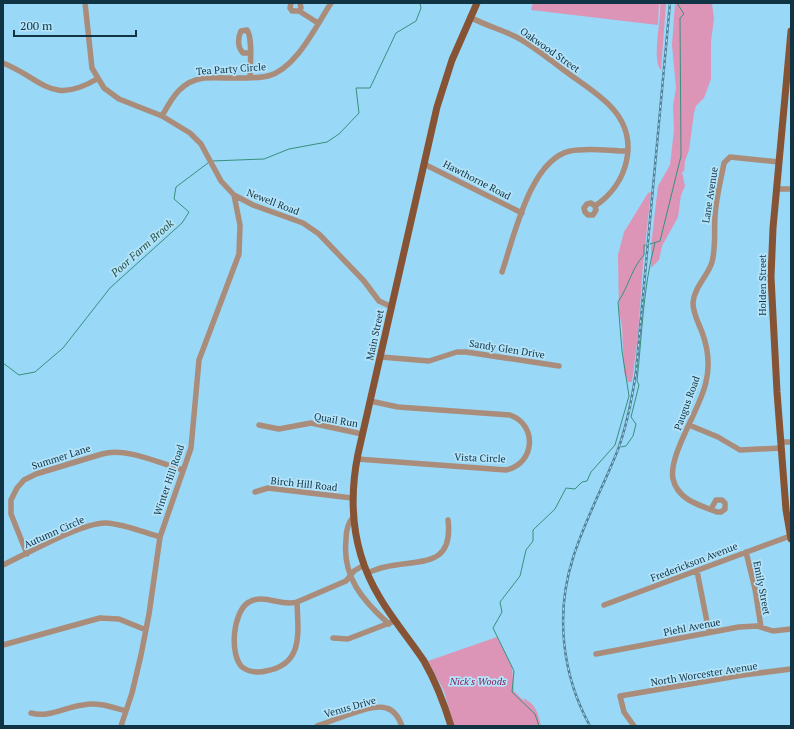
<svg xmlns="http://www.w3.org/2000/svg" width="794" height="729" font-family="'PT Serif',serif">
  <rect width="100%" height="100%" fill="#99d8f7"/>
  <path fill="#dd95b7" d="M533 3H659L658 25 531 10Z
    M660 3H666L661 70C651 60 662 18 660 3Z
    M675 3H712L714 19 711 41V79L704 98 696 106 694 113 689 150 685 161 684 174V171L682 172 685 186 681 195 678 217 662 246 659 260 651 268V246L658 186 670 165 674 130 673 106 676 88 672 45Z
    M651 192 643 264 638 335 632 382H628L624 372 622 326 619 312 618 255 624 232 648 193Z
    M497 637 512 667 514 691 525 702 523 698C536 704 538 713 541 726H454L444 691 428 661Z"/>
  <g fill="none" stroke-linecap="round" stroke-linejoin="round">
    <path stroke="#38907d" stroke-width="1" d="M212 161 264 159 289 149 327 142 339 134 359 113 356 88H370L396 33 416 21 421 8 420 3
      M650 244 660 241 681 156 680 18 684 14 677 3
      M3 363 19 375 35 372 63 348 110 288 182 223 189 212 174 199 176 187 208 163
      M621 447 626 446 633 436 636 424 631 417 639 385 637 381C642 335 643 287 655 243
      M539 726 535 714 512 692 514 671 493 628 502 612 500 602 520 576 526 550 533 541V530L555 509 566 488 575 489 582 482 587 481 591 472 615 445 629 396 622 351 618 302C629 286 631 269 644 255V245H646"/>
    <path stroke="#aa8c7b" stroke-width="5.5" d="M85 3 92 68 104 88 119 99 162 116 190 133 201 144 221 181 234 195 253 205 303 223 319 234 364 281 379 301 392 307
      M291 3 290 8 292 11H299L318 23
      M299 11 301 8 300 3
      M470 17C486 26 504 30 520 39 536 48 550 60 565 71 581 83 600 94 613 109 640 140 628 184 595 206L591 203 587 204 584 208 585 212 588 215H593L596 210 595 206
      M3 63C43 79 51 106 97 79
      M250 77C250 66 253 38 247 30L241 31C238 37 237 47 243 53H250
      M162 116C172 98 181 81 204 78 222 77 252 80 268 76 296 69 316 26 331 3
      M424 164 522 213
      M776 189H791
      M502 272C514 237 530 160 570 151 588 147 610 151 628 151
      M381 357 429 361 457 352H466L559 366
      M259 425 279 429 311 423 362 434
      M689 425 718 437 740 450 781 448
      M781 442H791
      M357 459 506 470C535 464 538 425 510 415L398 407 370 401
      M255 492 268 488 352 498
      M711 509 716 500H722L725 503V509L721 512H717C699 505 678 500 673 479 668 455 701 408 706 382 710 365 708 348 702 332 698 322 693 313 693 303 694 287 708 276 712 262 716 247 714 231 715 216 716 198 721 180 724 163L730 157 779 162
      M353 517C348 523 346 532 346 540 342 577 363 601 389 624
      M746 552 755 589 761 627
      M27 554 11 514V500L17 488 24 480 36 474 102 454C126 447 159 463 183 470
      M3 565C26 554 83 522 106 523 124 524 143 532 160 537
      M697 571 709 632
      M367 573C373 571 379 568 385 567 418 559 454 569 448 520
      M297 602C281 607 264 593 249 602 233 611 229 654 242 667 248 672 258 673 266 671 304 664 298 633 297 602L346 581 354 571 364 565
      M604 605 790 536
      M333 638 348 639 392 622
      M3 645 100 618 119 619 146 630
      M596 654 739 627 757 626 773 631 791 629
      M31 713C49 718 65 707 83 705 98 702 111 707 126 711
      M121 726 132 693 141 655 149 614 160 537 191 448 199 360 239 254 240 225 234 195
      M317 726C333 721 371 703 386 708 395 710 399 718 402 726
      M634 726 624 712 620 696 743 675 791 669"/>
    <path stroke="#875335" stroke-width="7" d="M791 31 773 228 771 277 777 392 786 510 791 539
      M451 726C444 703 436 682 424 661 410 640 393 620 380 598 353 554 348 504 358 454L437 107 452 60 477 3"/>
    <defs>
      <path id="rail" d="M590 726C562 675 555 614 573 558 584 522 603 487 617 452 627 426 632 399 636 372L670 3"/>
    </defs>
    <use href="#rail" stroke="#518299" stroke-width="2.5"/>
    <use href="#rail" stroke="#b4e3fa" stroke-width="1" stroke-dasharray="3" stroke-linecap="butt"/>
  </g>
  <g text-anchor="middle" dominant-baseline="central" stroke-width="3.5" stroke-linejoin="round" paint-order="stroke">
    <g font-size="10" fill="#103443" stroke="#b4e3fa">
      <text transform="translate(550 50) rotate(35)">Oakwood Street</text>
      <text transform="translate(231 69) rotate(-4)">Tea Party Circle</text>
      <text transform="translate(477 180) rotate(27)">Hawthorne Road</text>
      <text transform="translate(710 195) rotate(-81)">Lane Avenue</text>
      <text transform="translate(273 202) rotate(21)">Newell Road</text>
      <text transform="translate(762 285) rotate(-90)">Holden Street</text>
      <text transform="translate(375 335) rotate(-78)">Main Street</text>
      <text transform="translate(507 349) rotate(9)">Sandy Glen Drive</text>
      <text transform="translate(687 403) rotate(-70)">Paugus Road</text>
      <text transform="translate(336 420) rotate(10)">Quail Run</text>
      <text transform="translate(61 457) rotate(-18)">Summer Lane</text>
      <text transform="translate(480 458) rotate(2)">Vista Circle</text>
      <text transform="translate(169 480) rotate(-71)">Winter Hill Road</text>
      <text transform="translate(304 484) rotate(6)">Birch Hill Road</text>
      <text transform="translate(54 532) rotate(-24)">Autumn Circle</text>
      <text transform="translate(694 562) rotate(-21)">Frederickson Avenue</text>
      <text transform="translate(762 588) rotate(79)">Emily Street</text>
      <text transform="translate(692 627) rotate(-11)">Piehl Avenue</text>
      <text transform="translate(704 674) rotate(-9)">North Worcester Avenue</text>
      <text transform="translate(350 707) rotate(-16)">Venus Drive</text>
    </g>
    <g font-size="10" font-style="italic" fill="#822059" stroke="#b4e3fa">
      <text x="478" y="681">Nick's Woods</text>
    </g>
    <g font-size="11" font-style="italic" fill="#255445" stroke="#b4e3fa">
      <text transform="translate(142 248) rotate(-42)">Poor Farm Brook</text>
    </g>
  </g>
  <rect width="794" height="729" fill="none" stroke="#103443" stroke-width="8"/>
  <path d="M14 30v6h122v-6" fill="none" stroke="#103443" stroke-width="2"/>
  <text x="20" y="30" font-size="12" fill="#103443" stroke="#b4e3fa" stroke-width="3" paint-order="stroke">200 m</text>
</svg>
